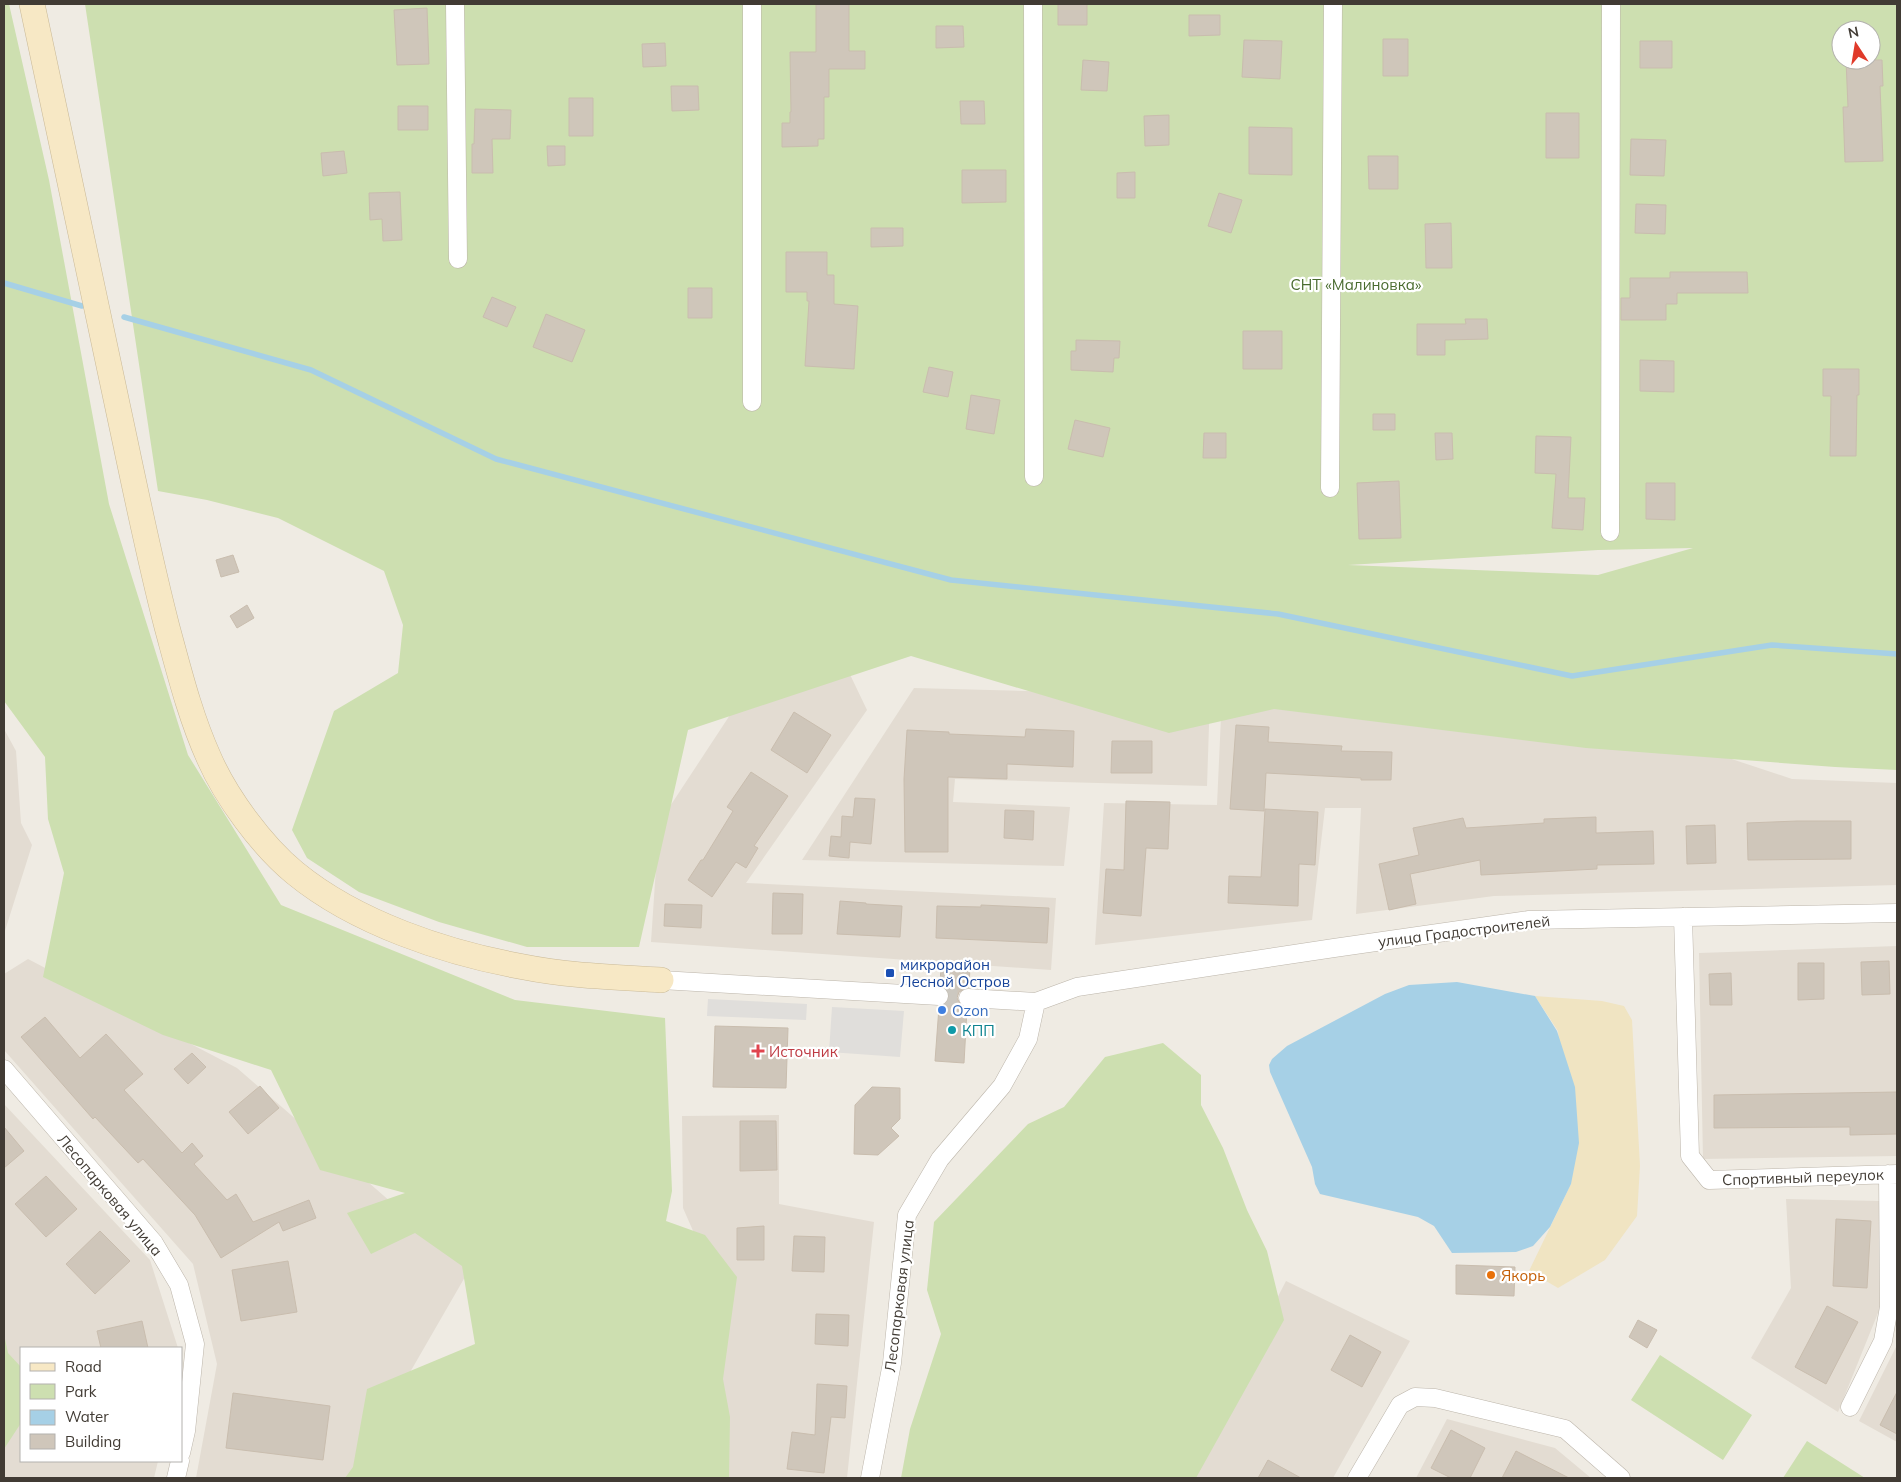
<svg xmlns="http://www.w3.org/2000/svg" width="1901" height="1482" font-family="Mulish,sans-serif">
  <rect width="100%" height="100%" fill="#efebe3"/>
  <path fill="#e3dcd2" d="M772 651 844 662 867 710 746 883 1056 898 1051 970 651 942 659 823Z
    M914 688 1210 696 1207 786 955 779 953 802 1070 807 1064 866 802 860Z
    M1222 695 1647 731 1792 779 1897 783V885L1494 896 1356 914 1361 808H1325L1312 920 1095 945 1104 803 1217 805Z
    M4 729 16 751 21 823 32 845 4 934Z
    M1897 946V1156L1703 1159 1699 953Z
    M28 959 237 1068 469 1270 349 1478H196L217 1364 193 1264 4 1050V974Z
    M4 1104 150 1260 178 1348H21V1461H158L154 1478H4Z
    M779 1115V1204L874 1222 847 1478H705L712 1274 683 1208 682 1116Z
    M1786 1199 1879 1201 1880 1308 1838 1412 1751 1358 1791 1288Z
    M1286 1281 1410 1341 1333 1478H1184Z
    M1897 1345V1442L1859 1421Z
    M1447 1419 1555 1448 1591 1478H1416Z"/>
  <path fill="#cddfb0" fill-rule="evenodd" d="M4 4H9L49 180 109 504 188 755 281 905 515 1000 665 1018 672 1191 666 1221 705 1235 737 1277 723 1379 730 1417 729 1478H345L353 1467 367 1389 475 1344 462 1266 415 1233 371 1254 347 1213 405 1193 320 1170 271 1070 163 1035 43 977 64 873 48 819 45 757 4 701Z
    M85 4H1897V770L1835 767 1586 748 1274 709 1169 733 911 656 688 730 639 947H527L439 922 359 892 307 858 292 830 334 711 398 673 403 625 384 571 278 518 207 500 158 491ZM1841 30H1871V60H1841ZM1693 548 1598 575 1348 565 1598 550Z
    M1163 1043 1201 1075V1105L1223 1148 1247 1210 1267 1251 1284 1320 1196 1478H901L910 1429 941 1334 927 1290 934 1222 1028 1124 1064 1107 1105 1057Z
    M4 1334 8 1353 21 1367V1423L4 1449Z
    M1660 1355 1752 1415 1723 1460 1631 1400Z
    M1807 1441 1865 1478H1783Z"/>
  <path fill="#f0e4c2" d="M1535 996 1602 1001 1624 1006 1632 1020 1640 1166 1637 1216 1605 1260 1558 1288 1529 1271 1571 1184 1558 1031Z"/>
  <path fill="#e0dedb" d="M708 999 807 1004 806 1020 707 1016Z
    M832 1007 904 1011 900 1057 829 1052Z"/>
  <path fill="#a6d0e6" d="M1457 982 1535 996 1557 1031 1575 1087 1579 1143 1571 1184 1550 1227 1533 1246 1516 1252 1452 1253 1434 1226 1418 1217 1320 1194 1315 1184 1312 1167 1270 1072 1269 1065 1272 1059 1287 1046 1385 994 1409 985Z"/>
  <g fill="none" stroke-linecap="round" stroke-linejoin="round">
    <path stroke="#a6d0e6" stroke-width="5.5" d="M4 283 82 306
      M124 317 311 370 496 459 951 580 1278 614 1572 676 1772 645 1897 654"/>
  </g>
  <path fill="#cfc6ba" stroke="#c9bdae" d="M816 4H849V51H865V69H829V97H824V139H818V146L782 147V123H790V112H791L790 52H816Z
    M1058 4H1087V25H1058Z
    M427 8 429 64 397 65 394 10Z
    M1189 15H1220V35L1189 36Z
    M936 26H963L964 47 936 48Z
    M1383 39H1408V76H1383Z
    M1244 40 1282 41 1280 79 1242 77Z
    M1640 41H1672V68H1640Z
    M665 43 666 66 643 67 642 44Z
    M1083 60 1109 62 1107 91 1081 90Z
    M1846 60H1882L1883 86H1880L1883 161 1845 162 1843 107H1848Z
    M671 86H698L699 110 672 111Z
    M569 98H593V136H569Z
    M960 101H984L985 124H961Z
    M398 106H428V130H398Z
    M475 109 511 110 510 139H492L493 173H472V144H474Z
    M1546 113H1579V158H1546Z
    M1169 115V145L1145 146 1144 116Z
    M1249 127 1292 128V175L1249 174Z
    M1631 139 1666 140 1664 176 1630 175Z
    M547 146H565V165L548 166Z
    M344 151 347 173 323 176 321 153Z
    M1368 156H1398V189H1369Z
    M962 170H1006V202L962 203Z
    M1135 172V198H1117V173Z
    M400 192 402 240 383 241 382 219 370 220 369 193Z
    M1219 193 1242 200 1231 233 1208 226Z
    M1636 204 1666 205 1665 234 1635 233Z
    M1451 223 1452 268H1426L1425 224Z
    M871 228H903V246L871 247Z
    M786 252H827V275H834V304L858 306 854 369 805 366 809 301H807V292H786Z
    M1670 272H1747L1748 293H1677V304H1666V320H1621V298H1630V278H1670Z
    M688 288H712V318H688Z
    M492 297 516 307 507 327 483 317Z
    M546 314 585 330 572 362 533 347Z
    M1465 319H1487L1488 339 1445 340V355H1417V324H1466Z
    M1243 331H1282V369H1243Z
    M1076 340 1120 341 1119 358H1114L1113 372 1071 370V351H1076Z
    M1640 360 1674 361V392L1640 391Z
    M929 367 953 372 948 397 923 392Z
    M1823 369H1859V395H1857L1856 456H1830L1831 396H1823Z
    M971 395 1000 400 994 434 966 429Z
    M1373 414H1395V430H1373Z
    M1075 420 1110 428 1103 457 1068 449Z
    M1204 433H1226V458H1203Z
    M1435 433H1452L1453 459 1436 460Z
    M1536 436 1571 437 1568 498H1585L1583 530 1552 528 1556 474 1535 473Z
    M1399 481 1401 538 1359 539 1357 483Z
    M1646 483H1675V520L1646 519Z
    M233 555 239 572 221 577 216 560Z
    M247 605 254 618 237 628 230 616Z
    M794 712 831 735 807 773 771 750Z
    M1236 725 1269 727 1268 742 1342 746 1341 751 1392 752 1391 780H1361V778L1266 773 1264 811 1230 809Z
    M1026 729 1074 731 1073 767 1007 764V779L948 777V852H905L904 779 907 730 949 732V734L1025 737Z
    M1112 741H1152V773H1111Z
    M751 772 788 796 754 846 758 848 746 868 736 862 712 897 688 880 701 860H703L733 811 727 807Z
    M855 798 875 799 871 844 850 842 849 858 829 856 831 836 841 837 842 816 853 817Z
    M1126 801 1170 802 1168 849 1146 848 1141 916 1103 913 1106 869 1124 870Z
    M1265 809 1318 812 1315 865 1299 864 1298 906 1228 903 1229 876 1261 877Z
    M1005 810 1034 811 1033 840 1004 838Z
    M1596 817V833L1653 831 1654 864 1597 865V869L1481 875 1480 860 1410 874 1416 904 1389 910 1379 864 1419 855 1413 828 1463 818 1466 828 1544 823V819Z
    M1797 821H1851V859L1748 860 1747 823Z
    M1715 825 1716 863 1687 864 1686 826Z
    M773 893 803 894 802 934H772Z
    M840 901 866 903V904L902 906 900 937 837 934Z
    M665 904 702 905 701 928 664 926Z
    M981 905 1049 908 1047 943 936 938 937 906 981 907Z
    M1889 961 1890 994 1862 995 1861 962Z
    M1798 963H1824V999L1798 1000Z
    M941 966 970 967 969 987 959 992 957 998 962 1007 967 1009 964 1063 935 1061 939 1007 948 1002 950 996 945 987 940 985Z
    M1731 973 1732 1005H1710L1709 974Z
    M45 1017 80 1058 106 1034 143 1074 124 1090 182 1153 192 1143 203 1156 194 1164 227 1200 236 1194 253 1222 309 1200 316 1218 283 1231 279 1222 221 1258 195 1215 143 1159 138 1163 95 1117 93 1119 21 1037Z
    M715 1026 788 1028 786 1088 713 1087Z
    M192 1053 206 1067 188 1084 174 1069Z
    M260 1086 279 1108 248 1134 229 1112Z
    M872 1087 900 1088V1119L891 1128 899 1136 878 1155 854 1154 855 1105Z
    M1897 1092V1134L1850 1135V1127L1714 1128V1095Z
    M740 1121H776L777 1170 740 1171Z
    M4 1127 24 1151 4 1168Z
    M46 1176 77 1209 46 1237 15 1204Z
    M1836 1219 1871 1221 1867 1288 1833 1286Z
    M764 1226V1260H737V1228Z
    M100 1231 130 1261 95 1294 66 1264Z
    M794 1236 825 1237 824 1272 792 1271Z
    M288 1261 297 1312 241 1321 232 1270Z
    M1456 1265 1515 1267 1514 1296 1456 1294Z
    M1827 1306 1858 1322 1826 1384 1795 1367Z
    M816 1314 849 1315 848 1346 815 1344Z
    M1638 1320 1657 1330 1647 1348 1629 1337Z
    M142 1321 148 1348H101L97 1331Z
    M1350 1335 1381 1352 1362 1387 1331 1370Z
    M817 1384 847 1386 845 1418 831 1417 824 1473 787 1469 792 1432 815 1435Z
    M1897 1392V1434L1880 1425Z
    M233 1393 330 1406 323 1460 226 1448Z
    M1451 1430 1485 1448 1470 1478H1451L1431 1468Z
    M1516 1451 1569 1478H1502Z
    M1268 1460 1301 1478H1258Z"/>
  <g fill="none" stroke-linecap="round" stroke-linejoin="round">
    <path stroke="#ccc8c0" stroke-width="18" stroke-dasharray="18 9" stroke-linecap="butt" d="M939 996 968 998"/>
    <defs>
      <path id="street" d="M455 4 458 259
        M1033 4 1034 477
        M752 402V4
        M1330 488 1333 4
        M1610 532 1611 4
        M1683 917 1690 1156 1709 1180 1897 1174
        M661 980 939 996
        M968 998 1036 1002 1077 987 1334 948 1529 920 1897 913
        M4 1069 154 1243 179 1285 195 1344 186 1431 181 1453
        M1850 1407 1883 1341 1889 1307 1888 1174
        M176 1478 180 1461
        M870 1478 892 1363 907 1215 940 1159 1002 1086 1028 1039 1036 1002
        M1357 1478 1400 1405 1415 1397 1435 1398 1565 1429 1621 1478"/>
      <path id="secondary" d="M32 4C63 150 94 295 125 441 138 503 151 565 167 627 179 671 190 716 209 758 226 797 262 846 295 873 356 923 446 953 524 967 569 976 615 977 661 980"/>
    </defs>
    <use href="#street" stroke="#bcb5aa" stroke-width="19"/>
    <use href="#secondary" stroke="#caba98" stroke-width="26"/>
    <use href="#street" stroke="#fff" stroke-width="18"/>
    <use href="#secondary" stroke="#f7e8c5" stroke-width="25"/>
  </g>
  <rect fill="#1a4fb4" stroke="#fff" stroke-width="2" x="885" y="968" width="10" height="10" rx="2.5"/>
  <circle fill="#3f7fe0" stroke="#fff" stroke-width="2" cx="942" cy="1010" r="5"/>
  <circle fill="#0f9aa8" stroke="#fff" stroke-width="2" cx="952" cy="1030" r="5"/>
  <path fill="#e0444e" stroke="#fff" stroke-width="2" d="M755.5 1043.5h5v5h5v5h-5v5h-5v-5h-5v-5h5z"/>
  <circle fill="#e8710a" stroke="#fff" stroke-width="2" cx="1491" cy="1275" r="5"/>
  <g text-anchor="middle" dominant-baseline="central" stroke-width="4.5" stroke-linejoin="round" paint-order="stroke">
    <g font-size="15" fill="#496b2f" stroke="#fff">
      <text x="1356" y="284">СНТ «Малиновка»</text>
    </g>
    <g font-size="15" fill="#413b34" stroke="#fff">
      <text transform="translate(1464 931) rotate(-7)">улица Градостроителей</text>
      <text transform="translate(1803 1177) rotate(-2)">Спортивный переулок</text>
      <text transform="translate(110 1195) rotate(50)">Лесопарковая улица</text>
      <text transform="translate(899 1296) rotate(-83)">Лесопарковая улица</text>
    </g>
    <g font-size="15" fill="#164399" stroke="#fff" text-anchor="start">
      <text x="900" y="964">микрорайон<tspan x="900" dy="17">Лесной Остров</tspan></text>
    </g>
    <g font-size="15" fill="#366cbe" stroke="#fff" text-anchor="start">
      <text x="952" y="1010">Ozon</text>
    </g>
    <g font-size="15" fill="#0d838f" stroke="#fff" text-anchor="start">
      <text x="962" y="1030">КПП</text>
    </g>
    <g font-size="15" fill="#be3a42" stroke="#fff" text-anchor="start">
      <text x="769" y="1051">Источник</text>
    </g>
    <g font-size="15" fill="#c56008" stroke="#fff" text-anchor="start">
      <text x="1501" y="1275">Якорь</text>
    </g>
  </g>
  <rect width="1901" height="1482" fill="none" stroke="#413b34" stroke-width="10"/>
  <rect x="20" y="1347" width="162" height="115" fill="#ffffff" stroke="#b3b1ae"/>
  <rect x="30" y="1363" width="25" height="8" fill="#f7e8c5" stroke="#b3b1ae"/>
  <text x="65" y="1372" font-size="15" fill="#413b34">Road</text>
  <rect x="30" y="1384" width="25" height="15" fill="#cddfb0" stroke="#b3b1ae"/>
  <text x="65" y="1397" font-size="15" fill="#413b34">Park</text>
  <rect x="30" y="1410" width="25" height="15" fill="#a6d0e6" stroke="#b3b1ae"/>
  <text x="65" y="1422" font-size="15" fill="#413b34">Water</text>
  <rect x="30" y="1434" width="25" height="15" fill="#cfc6ba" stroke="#b3b1ae"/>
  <text x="65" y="1447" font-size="15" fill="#413b34">Building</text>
  <g transform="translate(1856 45) rotate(348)"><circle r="24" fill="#ffffff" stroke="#b3b1ae"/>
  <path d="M0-4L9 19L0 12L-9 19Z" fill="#e03a2a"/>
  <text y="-8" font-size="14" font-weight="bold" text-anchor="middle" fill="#413b34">N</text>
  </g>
</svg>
